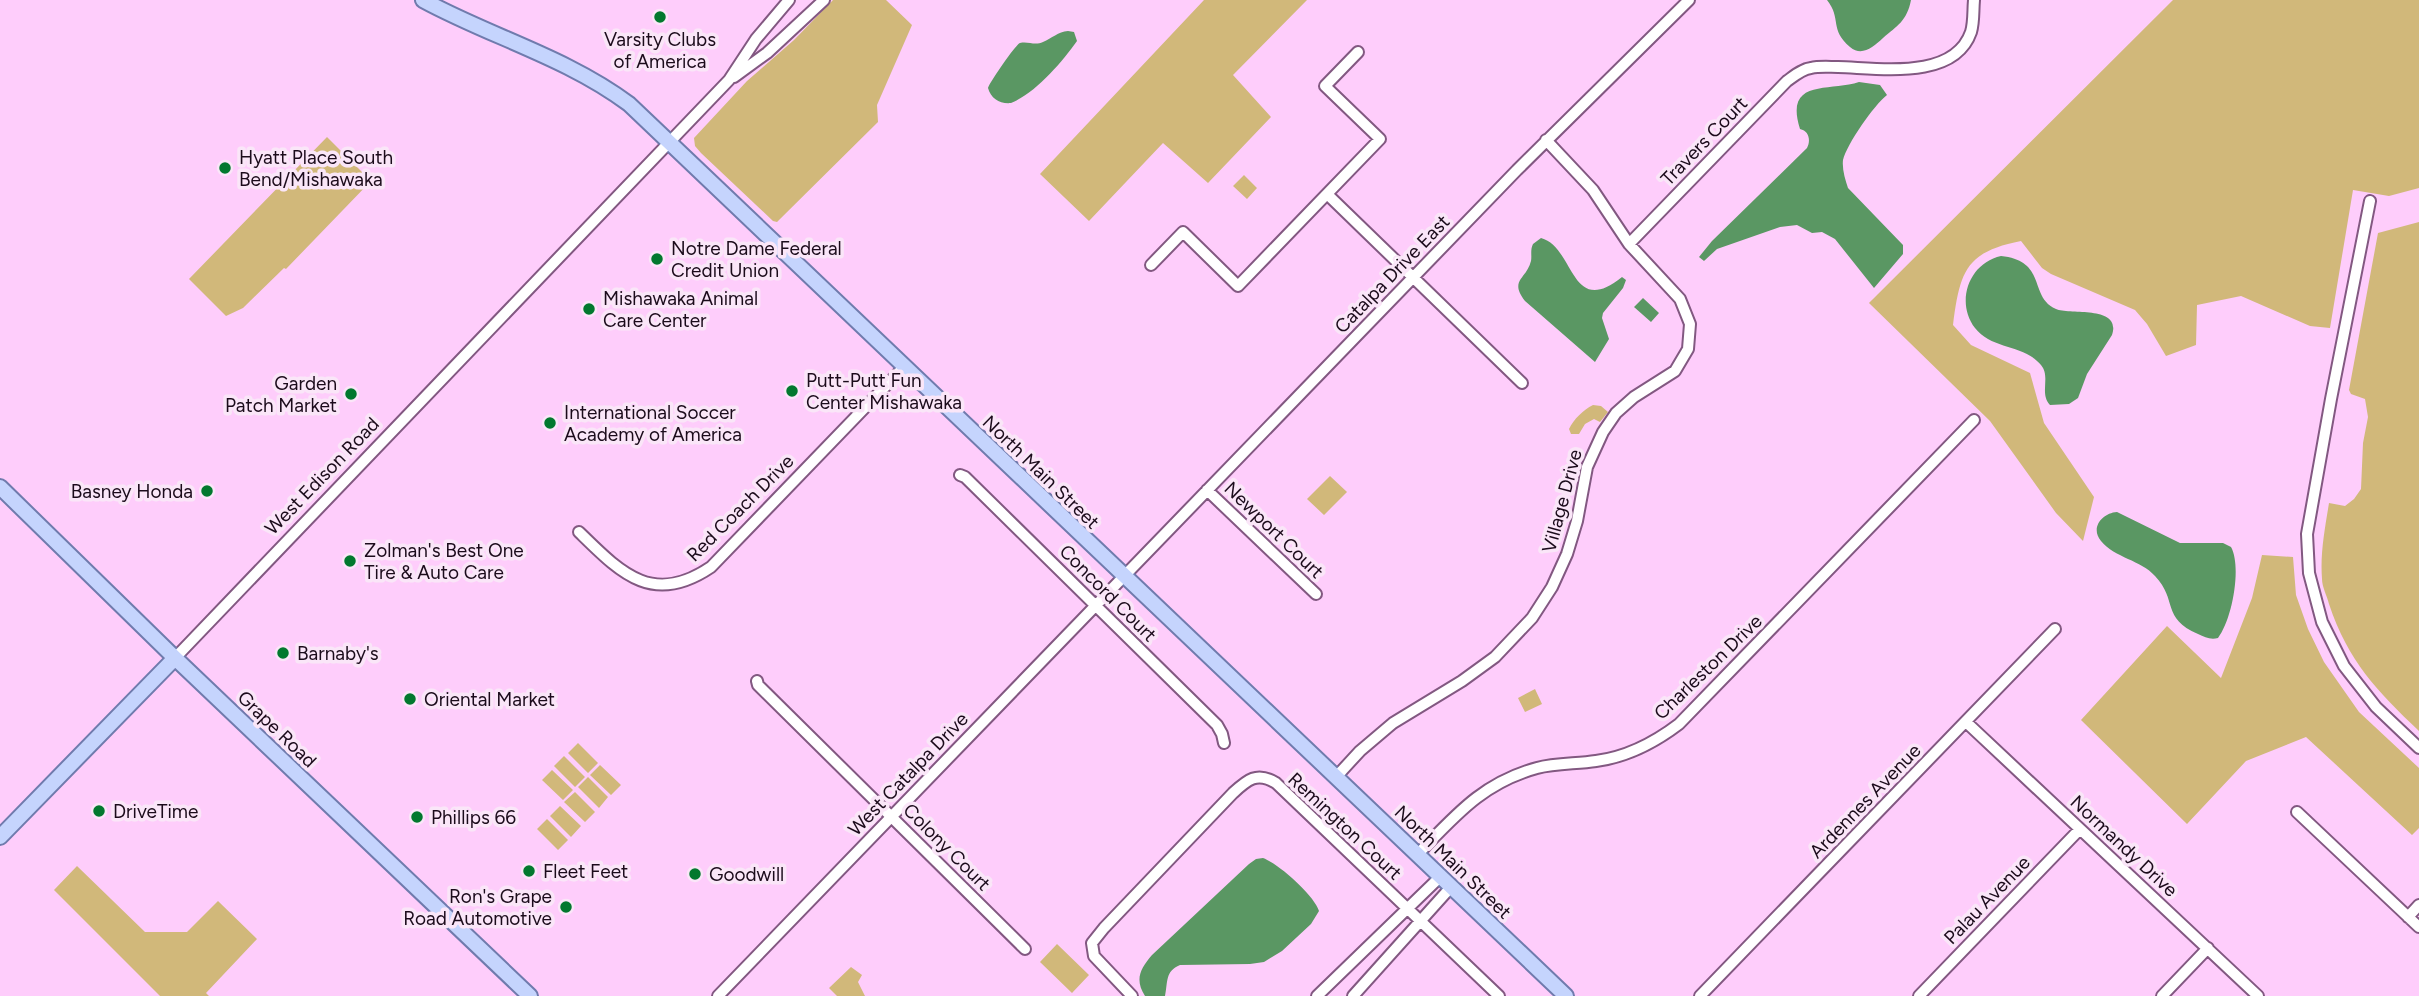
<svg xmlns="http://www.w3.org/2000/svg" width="2419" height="996" font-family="Figtree,sans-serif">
  <rect width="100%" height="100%" fill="#fecdfb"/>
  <path fill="#d1b87a" d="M833 0H886L912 25 877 105 878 122 777 222 773 221 701 153 695 146 694 138 747 81 794 40Z
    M1204 0H1307L1233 75 1271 117 1208 183 1163 143 1089 221 1040 174Z
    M2173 0H2419V188L2389 196 2353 190 2330 328 2310 326 2241 296 2197 305 2196 345 2166 356 2147 324 2135 310 2051 274 2042 268 2021 241C1965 252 1960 272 1953 325L1971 345 2030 373 2044 423 2094 497 2083 541 2056 513 1990 421 1869 303Z
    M327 137 371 181 286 269 284 268 243 308 226 316 189 279Z
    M1244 175 1257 188 1247 199 1233 186Z
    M2419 222V731C2377 691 2348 661 2329 604 2327 596 2322 587 2322 579 2320 553 2325 528 2329 503L2345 506 2354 499 2361 489 2363 443 2368 417 2365 399 2351 394 2349 390 2378 233Z
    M1593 405 1601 406 1608 412 1600 422 1594 419 1585 424 1579 434H1571L1569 429C1574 419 1583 410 1593 405Z
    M1330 476 1347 492 1324 515 1307 499Z
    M2262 555 2293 557 2296 595 2308 629 2324 662 2359 712 2419 768V828L2412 835 2306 737 2246 761 2187 824 2081 720 2167 626 2221 678 2252 598Z
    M1535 689 1542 704 1525 712 1518 698Z
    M578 743 598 763 588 773 568 753Z
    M564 756 585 777 575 787 554 766Z
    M600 765 621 785 611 795 590 775Z
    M552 770 573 790 563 800 542 780Z
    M588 777 608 797 599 808 578 787Z
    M575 792 595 812 585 822 564 802Z
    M560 806 581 826 571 837 550 816Z
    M547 819 568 840 558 850 537 829Z
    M77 866 145 932H187L218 901 257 939 206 993 209 996H160L54 890Z
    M1057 944 1089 975 1072 993 1040 962Z
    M851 967 862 975 858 982 865 996H837L829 988Z"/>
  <path fill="#5a9763" d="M1827 0H1911C1907 21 1897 26 1883 38 1873 47 1862 57 1850 47 1829 29 1842 19 1827 0Z
    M1068 31 1074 32 1077 41C1062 62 1036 93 1011 103 1000 104 991 99 988 88 990 82 1016 44 1020 43 1028 41 1035 46 1043 42 1052 38 1058 32 1068 31Z
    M1859 82 1880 85 1887 95C1874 105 1847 144 1843 160 1842 169 1845 179 1848 188L1903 245V254L1874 288 1835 239 1822 232 1812 233 1797 225 1780 227 1717 249 1704 261 1699 257 1712 241 1807 148C1811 140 1809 131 1800 129 1784 78 1829 92 1859 82Z
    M1541 238C1575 247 1570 319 1622 277L1626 280 1623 288 1603 313 1602 318 1609 339 1595 362 1525 301C1509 280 1526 280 1531 261 1532 255 1530 250 1533 244Z
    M2001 256C2048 261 2028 297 2056 309 2070 315 2122 305 2112 335L2087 374 2078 398 2069 404 2050 405C2039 393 2051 377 2041 365 2024 344 1992 350 1975 328 1955 302 1969 263 2001 256Z
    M1643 298 1659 313 1651 322 1634 307Z
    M2117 512 2180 543H2223L2231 547C2242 567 2232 620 2218 638 2210 640 2205 637 2198 634 2161 618 2178 600 2155 576 2141 560 2115 558 2101 541 2090 528 2102 513 2117 512Z
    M1263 858C1279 864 1314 895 1319 911L1311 924 1282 951 1264 962 1250 964 1180 965C1165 971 1168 982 1165 996H1145C1134 979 1141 968 1152 955L1249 864 1256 859Z"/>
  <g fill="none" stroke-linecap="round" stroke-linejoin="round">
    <defs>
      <path id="minor" d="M734 77 767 53 824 0
        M1327 194 1522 383
        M2370 201 2331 399 2307 534 2309 573 2322 622 2344 666 2376 707 2419 748
        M1629 244 1787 81C1794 76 1802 69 1811 68 1819 66 1829 67 1838 67 1878 68 1954 81 1971 32 1974 22 1973 11 1974 0
        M1151 265 1183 232 1238 286 1380 139 1325 86 1358 52
        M960 475 965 477 1217 725 1222 734 1224 743
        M1207 490 1316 594
        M579 532C620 572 652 607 711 567L904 367
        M175 658 729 80 756 39 789 0
        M757 681 758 685 1025 949
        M1966 722 2258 996
        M1336 777 1360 751 1393 723 1462 681 1495 657 1532 618 1552 587 1567 554 1577 521 1587 467 1603 432 1616 413 1634 397 1675 371 1688 349 1690 324 1680 299 1629 244 1593 190 1546 140
        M2297 812 2419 927
        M1417 855C1455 816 1482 783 1537 768 1556 763 1577 764 1596 761 1627 757 1654 743 1679 724L1974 420
        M2408 917 2419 905
        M718 996 1517 170 1689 0
        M1132 996 1094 956 1092 943 1104 928 1233 793C1247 780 1257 771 1276 783L1499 996
        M1317 996 1440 877
        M1353 996 1451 887
        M1700 996 2055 629
        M1919 996 2080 829
        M2162 996 2208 948"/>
      <path id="major" d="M423 0C491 37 566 57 629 104L1566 996
        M0 487 175 658 530 996
        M0 837 175 658"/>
    </defs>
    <use href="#minor" stroke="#825881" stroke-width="14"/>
    <use href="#major" stroke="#707bad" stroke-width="18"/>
    <use href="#minor" stroke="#fff" stroke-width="10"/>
    <use href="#major" stroke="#c5d4fd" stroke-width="14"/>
  </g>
  <g fill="#02782e" stroke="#fae6f8" stroke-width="2.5">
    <circle cx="660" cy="17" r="7"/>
    <circle cx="225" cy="168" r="7"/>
    <circle cx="657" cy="259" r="7"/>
    <circle cx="589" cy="309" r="7"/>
    <circle cx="792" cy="391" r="7"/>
    <circle cx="351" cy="394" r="7"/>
    <circle cx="550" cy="423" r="7"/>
    <circle cx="207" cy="491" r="7"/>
    <circle cx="350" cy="561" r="7"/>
    <circle cx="283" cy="653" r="7"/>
    <circle cx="410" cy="699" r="7"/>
    <circle cx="99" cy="811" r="7"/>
    <circle cx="417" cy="817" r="7"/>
    <circle cx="529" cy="871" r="7"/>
    <circle cx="695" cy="874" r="7"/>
    <circle cx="566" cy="907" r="7"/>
  </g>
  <g text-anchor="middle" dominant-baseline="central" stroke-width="7" stroke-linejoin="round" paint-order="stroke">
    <g font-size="19" fill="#1b0b1b" stroke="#fae6f8" text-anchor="start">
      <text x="660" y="39" text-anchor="middle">Varsity Clubs<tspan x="660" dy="22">of America</tspan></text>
      <text x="239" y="157">Hyatt Place South<tspan x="239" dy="22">Bend/Mishawaka</tspan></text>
      <text x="671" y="248">Notre Dame Federal<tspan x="671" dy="22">Credit Union</tspan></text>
      <text x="603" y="298">Mishawaka Animal<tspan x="603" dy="22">Care Center</tspan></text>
      <text x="806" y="380">Putt-Putt Fun<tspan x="806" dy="22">Center Mishawaka</tspan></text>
      <text x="337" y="383" text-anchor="end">Garden<tspan x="337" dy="22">Patch Market</tspan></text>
      <text x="564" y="412">International Soccer<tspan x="564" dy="22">Academy of America</tspan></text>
      <text x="193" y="491" text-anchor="end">Basney Honda</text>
      <text x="364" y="550">Zolman's Best One<tspan x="364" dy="22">Tire &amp; Auto Care</tspan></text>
      <text x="297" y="653">Barnaby's</text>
      <text x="424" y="699">Oriental Market</text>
      <text x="113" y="811">DriveTime</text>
      <text x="431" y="817">Phillips 66</text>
      <text x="543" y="871">Fleet Feet</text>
      <text x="709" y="874">Goodwill</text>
      <text x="552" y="896" text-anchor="end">Ron's Grape<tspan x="552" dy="22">Road Automotive</tspan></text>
    </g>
    <g font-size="19" fill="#1b0b1b" stroke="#fae6f8">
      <text transform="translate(1704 141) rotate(-46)">Travers Court</text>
      <text transform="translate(1392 274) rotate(-46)">Catalpa Drive East</text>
      <text transform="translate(1041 472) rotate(44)">North Main Street</text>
      <text transform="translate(322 476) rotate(-46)">West Edison Road</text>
      <text transform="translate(1562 501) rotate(-75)">Village Drive</text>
      <text transform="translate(740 508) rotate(-45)">Red Coach Drive</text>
      <text transform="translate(1274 530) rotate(44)">Newport Court</text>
      <text transform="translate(1108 593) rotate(45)">Concord Court</text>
      <text transform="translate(1708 667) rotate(-44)">Charleston Drive</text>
      <text transform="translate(277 729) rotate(44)">Grape Road</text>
      <text transform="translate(908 774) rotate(-46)">West Catalpa Drive</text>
      <text transform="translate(1865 801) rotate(-46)">Ardennes Avenue</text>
      <text transform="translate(1345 826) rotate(43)">Remington Court</text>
      <text transform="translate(2124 846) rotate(43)">Normandy Drive</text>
      <text transform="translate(947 847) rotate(45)">Colony Court</text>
      <text transform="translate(1453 862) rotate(44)">North Main Street</text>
      <text transform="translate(1987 900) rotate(-46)">Palau Avenue</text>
    </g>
  </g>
</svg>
